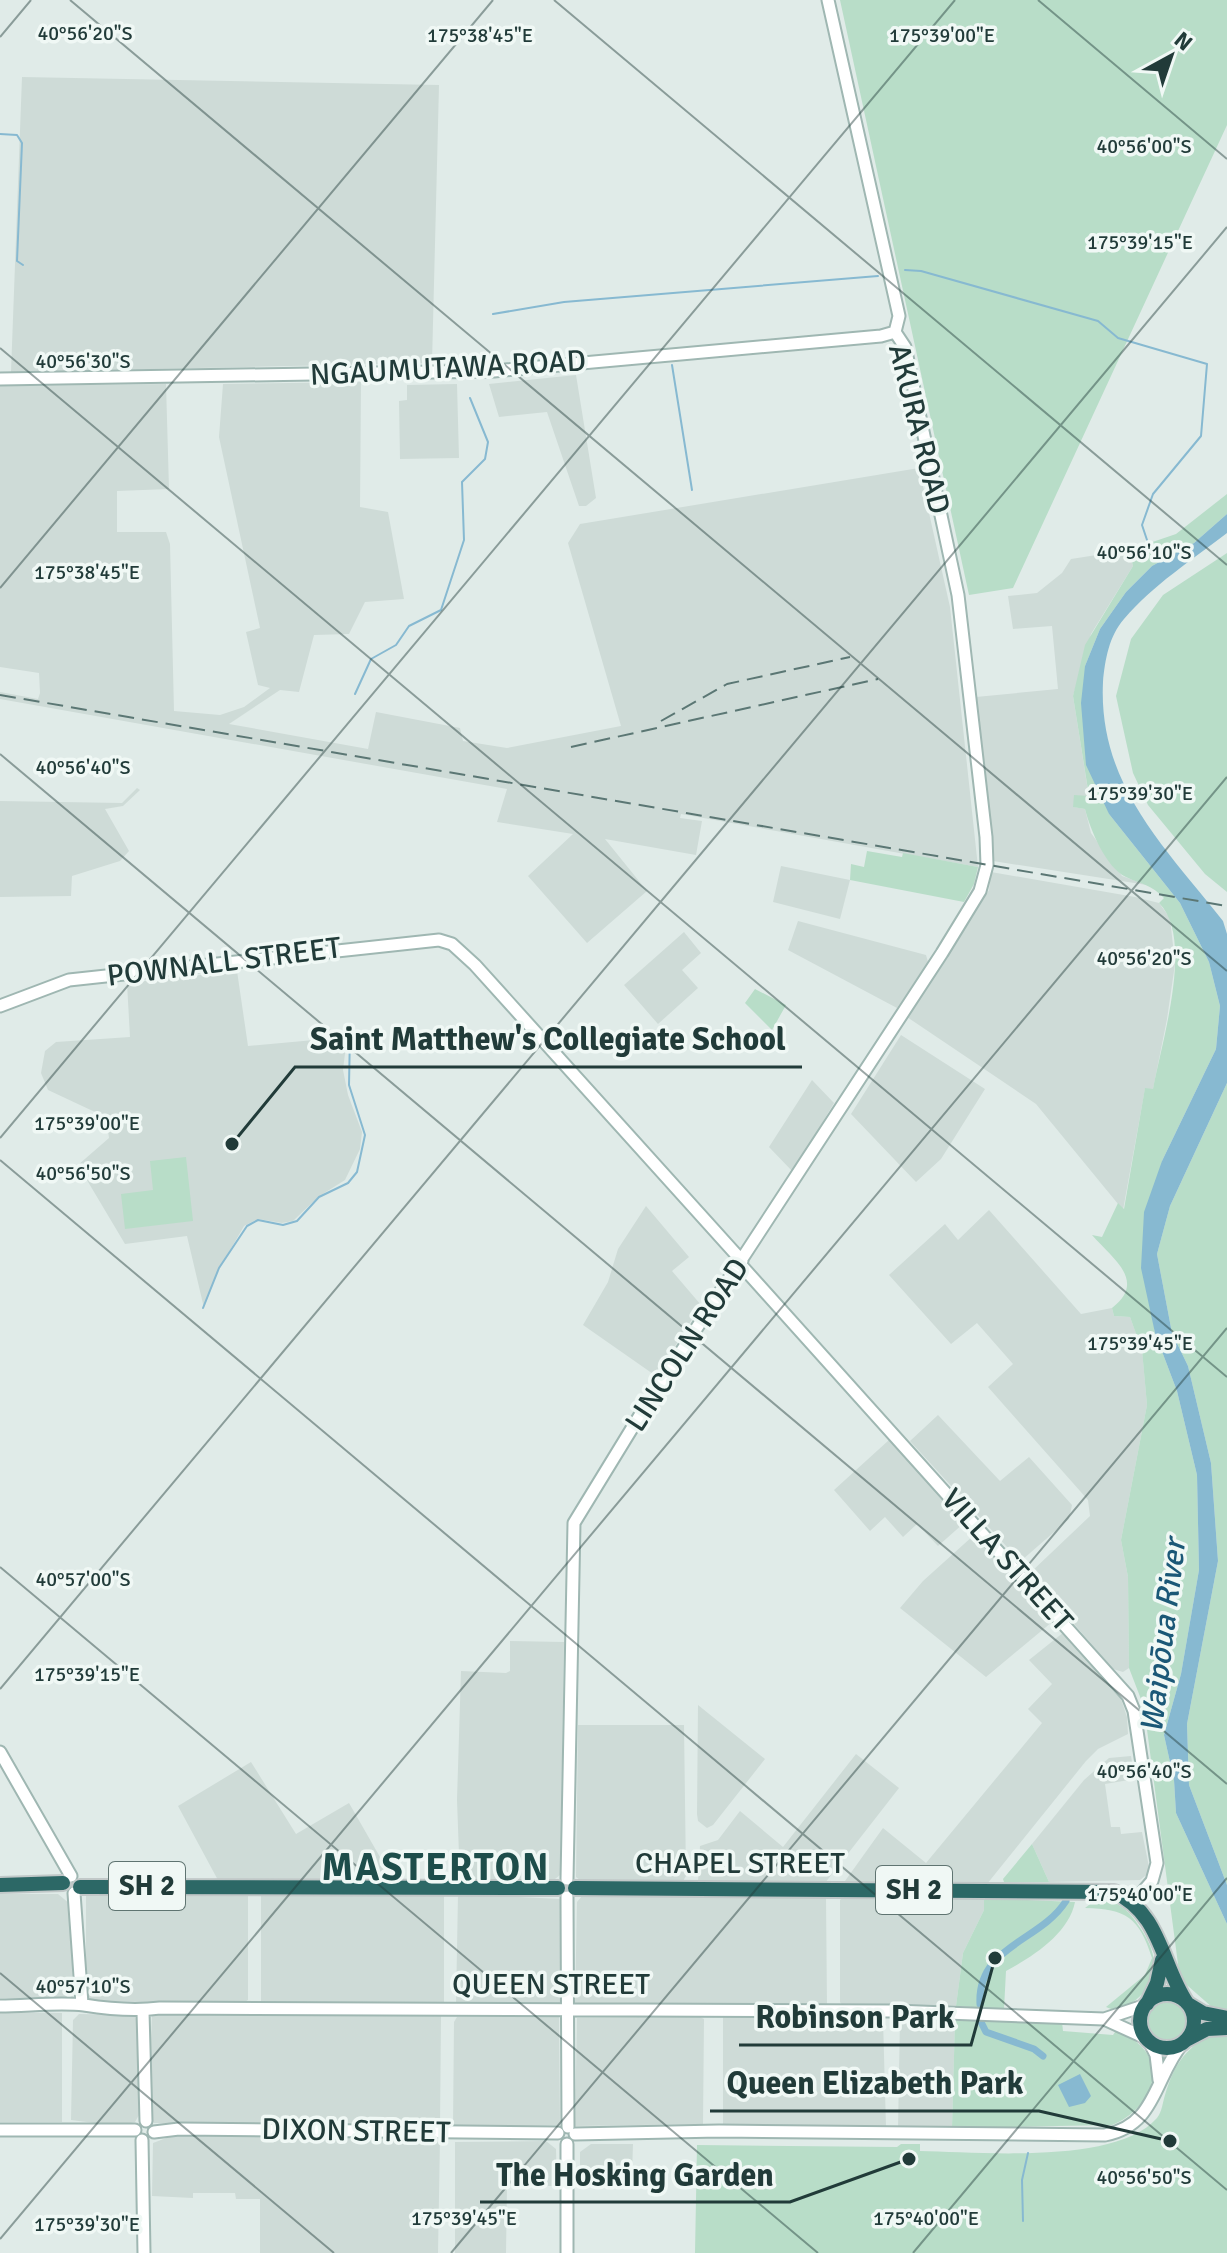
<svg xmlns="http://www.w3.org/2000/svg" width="1227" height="2253" font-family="Signika,sans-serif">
  <rect width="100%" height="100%" fill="#e0ebe8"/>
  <path fill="#cedbd7" d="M22 77 439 85 432 363 11 372Z
    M576 375 596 498 586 506H579L547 412 499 417 489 384Z
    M361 382 360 507 388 512 404 599 365 602 349 634 314 635 299 692 280 690 229 724 368 749 376 712 460 728 463 741 507 748 621 726 568 543 580 524 919 468 950 607 978 867 681 814 680 818 702 821 696 855 605 839 647 891 587 943 528 876 573 834 497 822 507 789 0 699V692L38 699 40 693 39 673 0 667V386L166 384 169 489 117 491V532H166L170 544 174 711 220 715 244 707 270 688 258 685 246 632 260 628 219 437 223 384Z
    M457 384 459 458 400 459 399 401 407 400V385Z
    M1129 550 1133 566 1091 634 1073 696 1089 797 1074 807 1085 809 1091 833 1122 876 1147 885 993 861 976 697 1058 689 1052 626 1013 629 1008 596 1037 593 1062 573 1071 559Z
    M137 788 140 790 123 806 105 809 129 851 120 861 72 876 71 896 0 897V801L122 803Z
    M781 866 850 880 840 919 773 902Z
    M991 872 1135 897 1159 903 1170 918 1175 964 1167 1019 1153 1089H1145L1123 1210 1036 1104 907 1017 989 890Z
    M798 921 926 955 928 962 897 1008 788 950Z
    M684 932 701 953 682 970 698 988 658 1024 624 985Z
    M237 971 248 1046 347 1037 343 1070 348 1095 362 1132 360 1149 345 1180 318 1197 293 1221 282 1223 258 1219 244 1226 218 1271 204 1308 187 1236 125 1244 78 1165 109 1138 107 1124 95 1112 48 1090 41 1073 45 1051 56 1042 130 1037 127 983Z
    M901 1035 985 1089 941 1159 916 1182 851 1114Z
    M812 1080 834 1103 793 1172 769 1147Z
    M646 1206 689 1257 672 1271 701 1305 656 1376 583 1325 608 1282 618 1249Z
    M989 1210 1081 1314 1112 1308 1114 1316 1130 1317 1142 1349 1147 1405 1121 1540 1128 1577 1129 1668 1123 1672 1113 1669 1030 1573 1090 1516 1088 1500 988 1387 1013 1364 977 1323 951 1344 889 1275 945 1224 958 1240Z
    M938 1415 1000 1481 1029 1457 1072 1505 1069 1519 1022 1560 1018 1559 910 1441Z
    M889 1440 964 1523 938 1546 917 1524 903 1537 885 1517 870 1531 834 1490Z
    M974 1535 1052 1622 986 1677 900 1608 923 1581Z
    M1064 1632 1119 1693 1127 1717 1128 1734 1098 1749 1086 1761 987 1884 845 1881 883 1828 926 1863 1042 1723 1028 1709 1052 1684 1029 1660Z
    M510 1641 564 1642 560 1875 550 1883 460 1882 457 1800 461 1671 506 1673 510 1671Z
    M698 1705 765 1759 713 1825 707 1828 698 1821 697 1814Z
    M578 1725H684L686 1876 683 1881 580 1880 576 1877Z
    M856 1754 899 1788 825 1883H698L700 1846 718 1840 740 1811 783 1847Z
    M1131 1756 1135 1779 1105 1784 1111 1827H1120L1121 1834 1142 1832 1150 1872 1140 1880 1049 1882 1032 1844 1084 1780 1109 1758Z
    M251 1762 296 1834 349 1803 392 1878 219 1882 178 1806Z
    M86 1892 248 1894V2000L241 2004 90 2001 86 1992Z
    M261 1892H441L444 1896V2002L261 2003Z
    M0 1894H58L70 1904 73 1996 70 1999 0 1998Z
    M458 1894 561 1899 562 2003 456 2004Z
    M582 1896 826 1897 827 2007 575 2004 577 1902Z
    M843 1897 984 1898V1910L963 1953 956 2006 843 2007 840 2002V1900Z
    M0 2012 62 2013V2122H0Z
    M152 2013 441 2016 440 2127 154 2123 148 2117Z
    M79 2014 132 2015 139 2020V2115L135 2122 118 2126 71 2120 73 2020Z
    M559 2016 560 2125 453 2127 454 2022 457 2017Z
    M698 2016 704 2019 703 2124 575 2126 577 2018Z
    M723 2016 883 2019 886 2127 723 2126Z
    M900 2019 955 2020 952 2128 898 2129Z
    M177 2134 440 2139 438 2253H260V2199H236L235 2193H193V2198L152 2196 153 2143Z
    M546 2141 556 2149 557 2186H507L506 2253H455V2142Z
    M591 2144H633L632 2174H580V2152Z"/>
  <path fill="#b8ddc8" d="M840 0H1227V125L1013 588 969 595Z
    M1227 494V514L1194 543 1152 566 1126 592 1100 629 1085 666 1109 814 1180 903 1209 962 1220 1006 1216 1049 1162 1161 1151 1304 1155 1333 1177 1391 1197 1475 1199 1570 1181 1674 1164 1735 1174 1780 1176 1813 1227 1924V2011L1213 2008 1180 1979 1144 1707 1129 1668 1128 1577 1121 1540 1147 1405 1142 1350 1130 1317 1114 1316 1112 1308C1147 1281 1113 1259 1092 1235L1102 1237 1118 1203 1124 1209 1145 1088 1153 1089C1161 1044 1195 938 1159 903L1164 898C1152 885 1141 884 1126 877 1106 868 1090 829 1085 809L1073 807 1074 795 1089 796 1073 696 1085 645 1133 566 1129 550 1176 534Z
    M1227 553V892L1205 874 1148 805 1133 773 1116 696 1131 639 1163 595Z
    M867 851 902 857 903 853 978 867 974 884 964 902 850 880 851 864 864 867Z
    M755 989 786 1005 772 1030 745 1003Z
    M1227 1083V1885L1189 1785 1187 1724 1218 1561 1211 1463 1188 1366 1172 1333 1157 1254 1170 1206Z
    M186 1157 193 1221 125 1229 121 1194 153 1190 150 1161Z
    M1032 1844 1049 1882H1004L1003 1879Z
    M984 1898 1075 1902C1069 1933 1034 1956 1006 1971L1004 2009 956 2006 963 1953 984 1910Z
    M1094 1901C1102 1902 1113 1901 1119 1905 1129 1911 1135 1920 1141 1929 1165 1965 1156 1994 1116 2011L1106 2007 1145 1975 1152 1958C1139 1917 1126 1909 1085 1908Z
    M1144 2021a23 23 0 1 1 46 0a23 23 0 1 1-46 0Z
    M955 2020 1062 2022 1063 2031 1113 2035 1117 2029C1129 2036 1144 2045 1150 2059 1162 2087 1135 2117 1112 2125L952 2128Z
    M1211 2034 1227 2035V2253H695L697 2145 897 2147 901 2144H920V2151C979 2152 1116 2165 1157 2118 1162 2112 1163 2101 1165 2095 1174 2065 1184 2050 1211 2034Z"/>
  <path fill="#87b9d1" d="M1227 514V533C1192 560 1153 585 1124 619 1109 636 1105 660 1103 682 1098 784 1164 846 1223 921L1227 934V1083L1170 1206 1157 1254 1172 1333 1188 1366 1211 1463 1218 1561 1187 1724 1189 1785 1227 1885V1924L1176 1813 1174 1780 1164 1735 1181 1674 1199 1570 1197 1475 1177 1391 1155 1333 1141 1268 1144 1212 1162 1161 1216 1049 1220 1006 1209 962 1180 903 1109 814 1086 765 1081 703 1085 666 1100 629 1126 592 1152 566 1194 543Z
    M1080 2074 1091 2096 1085 2103 1069 2107 1058 2085Z"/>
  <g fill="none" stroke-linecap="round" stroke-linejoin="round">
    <path stroke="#87b9d1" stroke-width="2" d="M0 134 17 135 22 143 17 261 23 265
      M905 270 921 271 1098 321 1118 338 1207 364 1201 436 1153 494 1142 525 1147 540
      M493 314 564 302 878 276
      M672 365 692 490
      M355 694 371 659 396 645 409 626 441 610 464 540 462 482 485 459 488 442 470 398
      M203 1308 219 1268 247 1226 258 1220 283 1225 297 1221 319 1197 348 1183 357 1172 365 1135 349 1085 350 1033
      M1023 2221 1022 2180 1028 2153"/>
    <path stroke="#87b9d1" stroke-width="7" d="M980 2004C977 1946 1040 1942 1066 1901
      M981 2022 986 2032 1034 2049 1043 2056"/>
    <defs>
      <path id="secondary" d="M828 0 899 316 895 332
        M0 379 494 371 881 336 895 332
        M0 1006 69 980 439 940 452 944 475 965 742 1261
        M740 1264 1128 1696 1134 1711 1157 1863 1152 1881 1134 1902
        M0 1752 71 1876
        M567 1879 574 1523 645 1407 942 953 980 891 987 865 986 837 958 595 905 347 895 332
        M74 1893 82 2004
        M567 1897 568 2127
        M0 2006C27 2006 58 2002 84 2005 109 2009 136 2011 160 2008L894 2011 1104 2019 1146 2005
        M143 2012 146 2121
        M1104 2019 1148 2039
        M1149 2041 1156 2055 1159 2080
        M0 2130H135
        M154 2132 179 2129 558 2133
        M575 2134 719 2131 1105 2135C1157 2125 1154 2077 1183 2043
        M142 2140 144 2253
        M567 2144V2253"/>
      <path id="highway" d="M0 1885 63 1883
        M80 1887 558 1888
        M575 1888 1114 1892C1161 1913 1161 1964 1187 2003
        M1140 2021a27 27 0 1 1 54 0a27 27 0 1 1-54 0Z
        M1147 2004 1157 1983 1162 1960
        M1188 2004 1203 2013 1227 2018
        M1186 2040 1207 2029 1227 2028"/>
    </defs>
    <use href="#secondary" stroke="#9fb7b2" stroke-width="15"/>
    <use href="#highway" stroke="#c1c8c8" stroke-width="18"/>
    <use href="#secondary" stroke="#fff" stroke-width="11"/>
    <use href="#highway" stroke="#2c6866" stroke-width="14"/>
    <path stroke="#5b7774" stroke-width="2" stroke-dasharray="16 8" stroke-linecap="butt" d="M0 695 1227 906
      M661 721 727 684 850 657
      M571 747 878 679"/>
  </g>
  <path fill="none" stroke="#213b39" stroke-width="2" stroke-opacity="0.45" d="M70 0 1227 971M554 0 1227 565M1038 0 1227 159M0 37 31 0M0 348 1227 1377M0 588 493 0M0 754 1227 1784M0 1138 955 0M0 1160 1227 2190M0 1567 818 2253M0 1689 1227 227M0 1973 334 2253M0 2239 1227 777M451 2253 1227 1328M913 2253 1227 1878"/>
  <g text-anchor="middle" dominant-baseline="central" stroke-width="7" stroke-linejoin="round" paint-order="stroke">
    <g fill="#f0f8f5" stroke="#5f7471" stroke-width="2">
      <rect x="109" y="1862" width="76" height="48" rx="6"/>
      <rect x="876" y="1866" width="76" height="48" rx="6"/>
    </g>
    <g font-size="28" font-weight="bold" fill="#213b39">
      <text x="147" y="1886">SH 2</text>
      <text x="914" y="1890">SH 2</text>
    </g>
    <g font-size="30" fill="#213b39" stroke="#f0f8f5">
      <text transform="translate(448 368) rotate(-3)">NGAUMUTAWA ROAD</text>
      <text transform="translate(919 429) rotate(76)">AKURA ROAD</text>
      <text transform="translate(224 962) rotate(-7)">POWNALL STREET</text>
      <text transform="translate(687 1345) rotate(-57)">LINCOLN ROAD</text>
      <text transform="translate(1007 1560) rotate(48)">VILLA STREET</text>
      <text x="740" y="1863">CHAPEL STREET</text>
      <text x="551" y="1984">QUEEN STREET</text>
      <text transform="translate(356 2131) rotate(1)">DIXON STREET</text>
    </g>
    <g font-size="32" font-style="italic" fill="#1b5877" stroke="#f0f8f5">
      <text transform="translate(1163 1636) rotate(-83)">Waipōua River</text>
    </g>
    <g font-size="38" font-weight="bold" letter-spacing="2" fill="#1d4d4a" stroke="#f0f8f5">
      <text x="436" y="1867">MASTERTON</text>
    </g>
  </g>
  <g font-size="20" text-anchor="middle" fill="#213b39" stroke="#f0f8f5" stroke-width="7" stroke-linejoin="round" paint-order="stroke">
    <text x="85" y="40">40°56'20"S</text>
    <text x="480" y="42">175°38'45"E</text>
    <text x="942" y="42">175°39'00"E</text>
    <text x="1144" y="153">40°56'00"S</text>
    <text x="1140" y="249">175°39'15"E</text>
    <text x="83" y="368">40°56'30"S</text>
    <text x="1144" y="559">40°56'10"S</text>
    <text x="87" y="579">175°38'45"E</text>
    <text x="83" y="774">40°56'40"S</text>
    <text x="1140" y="800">175°39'30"E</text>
    <text x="1144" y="965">40°56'20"S</text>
    <text x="87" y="1130">175°39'00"E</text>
    <text x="83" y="1180">40°56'50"S</text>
    <text x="1140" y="1350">175°39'45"E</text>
    <text x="83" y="1586">40°57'00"S</text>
    <text x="87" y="1681">175°39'15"E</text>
    <text x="1144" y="1778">40°56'40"S</text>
    <text x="1140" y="1901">175°40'00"E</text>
    <text x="83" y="1993">40°57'10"S</text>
    <text x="1144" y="2184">40°56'50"S</text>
    <text x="464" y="2225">175°39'45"E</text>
    <text x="926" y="2225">175°40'00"E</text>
    <text x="87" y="2231">175°39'30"E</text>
  </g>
  <path fill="none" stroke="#213b39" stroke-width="3" d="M232 1144L295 1067H802M995 1958L971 2045H739M1170 2141L1039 2111H710M909 2159L790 2202H480"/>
  <g fill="#213b39" stroke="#f0f8f5" stroke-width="3">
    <circle cx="232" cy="1144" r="8"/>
    <circle cx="995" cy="1958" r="8"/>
    <circle cx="1170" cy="2141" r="8"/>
    <circle cx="909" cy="2159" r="8"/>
  </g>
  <g font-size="32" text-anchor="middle" font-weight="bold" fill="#213b39" stroke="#f0f8f5" stroke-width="7" stroke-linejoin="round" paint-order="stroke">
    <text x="548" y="1050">Saint Matthew's Collegiate School</text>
    <text x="855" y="2028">Robinson Park</text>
    <text x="875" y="2094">Queen Elizabeth Park</text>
    <text x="635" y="2186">The Hosking Garden</text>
  </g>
  <g transform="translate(1171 56) rotate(40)" stroke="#f0f8f5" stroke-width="6" paint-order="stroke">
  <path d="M0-6L14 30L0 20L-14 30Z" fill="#213b39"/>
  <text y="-12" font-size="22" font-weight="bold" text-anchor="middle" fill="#213b39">N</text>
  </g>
</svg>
